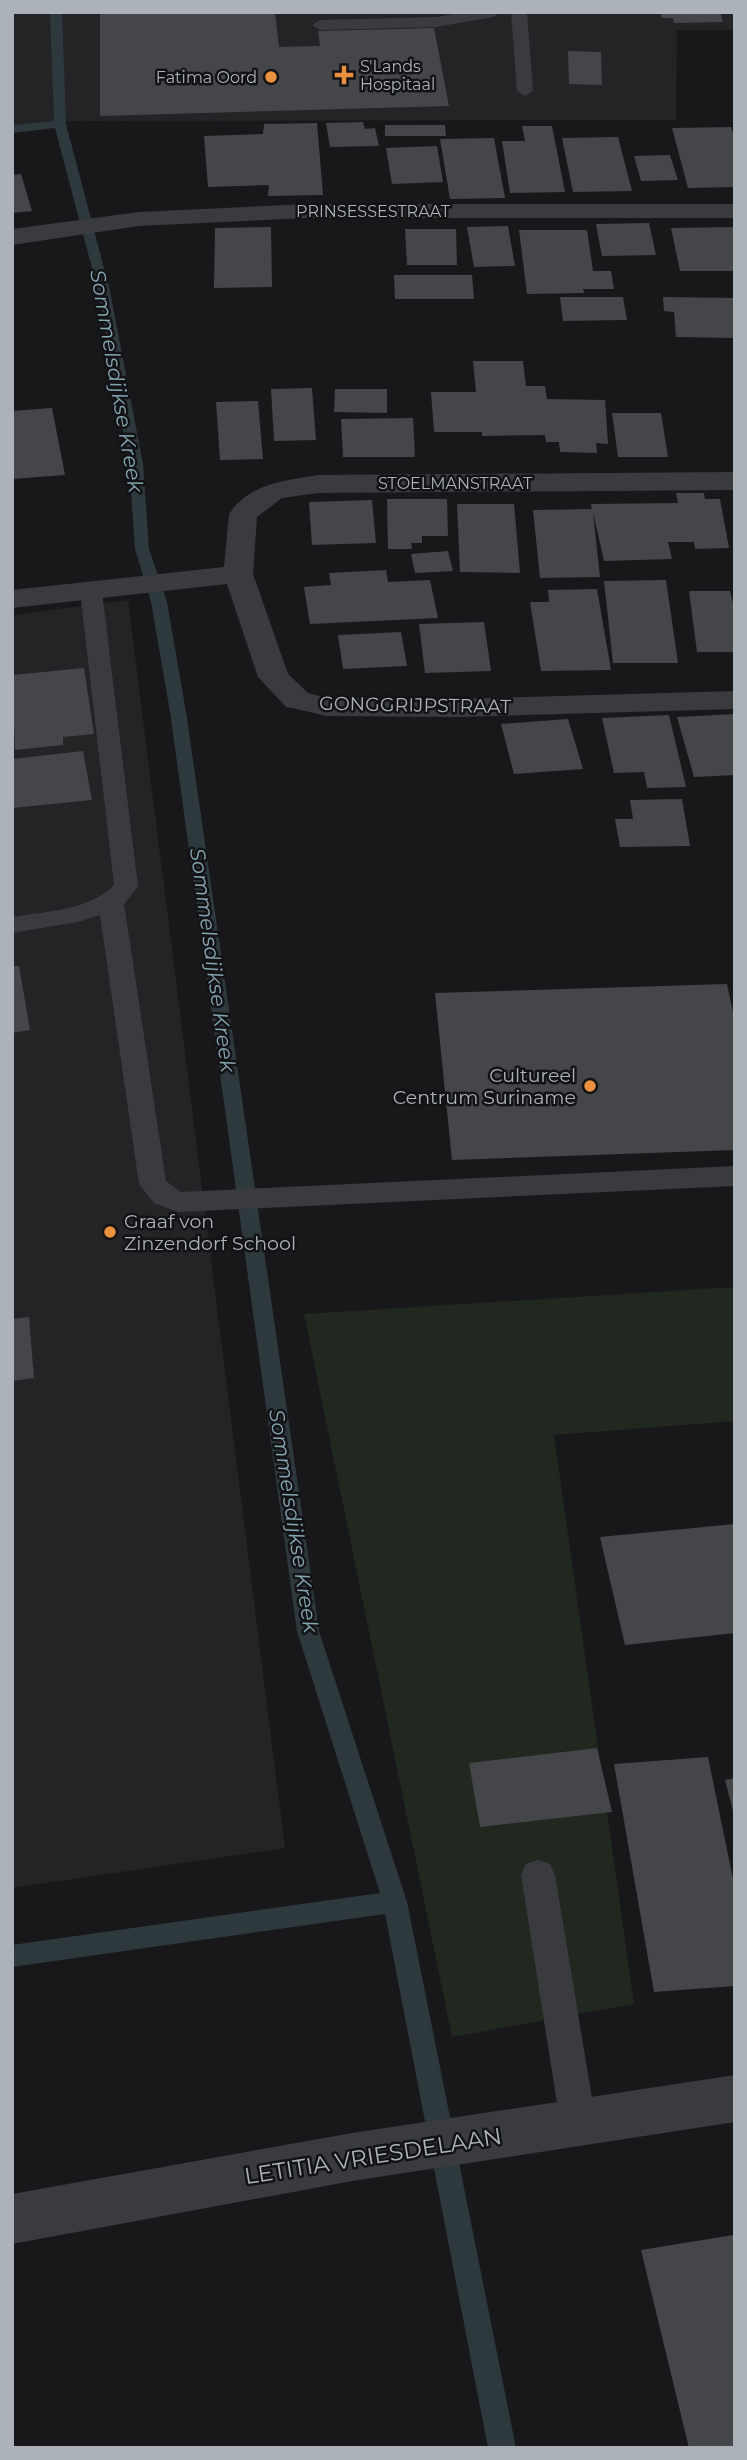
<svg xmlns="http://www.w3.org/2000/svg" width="747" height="2460" font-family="Montserrat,sans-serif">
  <rect width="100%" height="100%" fill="#18181a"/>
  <path fill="#242427" d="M12 12H735V30H677L676 120 52 121 12 125Z
    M128 600 285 1848 12 1888V615Z"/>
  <path fill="#202820" d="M735 1287V1421L554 1435 634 2004 452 2037 304 1314Z"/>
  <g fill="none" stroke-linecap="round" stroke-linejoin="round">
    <path fill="#2e393d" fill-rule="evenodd" d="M50 12H62L66 124 110 291 143 464 149 549 167 602 186 712 319 1631 407 1902 516 2448H488L385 1914 12 1967V1945L380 1893 297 1631 170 712 151 602 135 549 129 464 98 291 55 128 12 133V125L54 121Z"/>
  </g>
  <path fill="#45464a" d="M100 12H275L279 47 320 46 318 31 434 28 449 106 100 116Z
    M660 12H720L723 22 674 23 673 18H662Z
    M568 51 601 52 602 85 569 84Z
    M363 122 365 129 375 128 379 146 330 147 326 123Z
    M317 123 323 195 268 196 269 185 208 187 204 136 263 134 264 124Z
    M385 125H445L446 136H385Z
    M522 126H552L565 192 510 193 502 141H525Z
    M731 127 735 139V187L688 188 672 128Z
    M618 137 632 191 573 192 562 138Z
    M494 138 505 198 450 199 440 139Z
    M437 146 443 182 392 184 386 148Z
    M670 155 678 180 641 181 634 156Z
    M21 174 32 211 12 213V175Z
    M649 223 656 255 602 256 596 224Z
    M508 226 515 266 474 267 467 227Z
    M271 227 272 287 214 288 215 228Z
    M735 227V271H680L671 228Z
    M405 229H456L457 265H407Z
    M519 230H587L593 271H611L614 289H583L584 293 527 294Z
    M394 275H472L474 299H395Z
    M560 297H623L627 320 563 321Z
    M663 297 735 298V338L676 337 674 312 664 311Z
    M473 361H523L526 386H545L547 399 605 400 608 444 596 443 597 453 560 452 559 442H546L545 435 482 436V432H434L431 392H476Z
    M312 388 316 440 274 441 271 389Z
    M335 389H387V413L334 412Z
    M258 401 263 459 220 460 216 402Z
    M52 408 65 475 12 479V411Z
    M612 413H661L668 457H618Z
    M413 418 415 457H343L341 419Z
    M676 493H704L705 499H720L729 548 695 549 694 542H668L672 559 604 561 593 512 600 577 540 578 533 510 592 509 591 504 678 503Z
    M387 499H447L448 536H422V543H411L412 549H388Z
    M372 500 376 543 312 545 309 502Z
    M457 504H514L520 573 460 572Z
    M448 551 453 571 415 573 411 554Z
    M386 570 388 582 430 580 438 618 310 624 304 587 331 585 329 573Z
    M666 580 678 663H613L604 581Z
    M597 589 611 670 541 671 530 602H549L548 590Z
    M689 591H730L735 611V652H697Z
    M484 622 491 671 425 673 419 624Z
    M401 632 407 666 343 669 338 635Z
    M84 668 94 734 63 737V745L15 750 12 675Z
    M735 714V775L694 777 677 717Z
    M669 715 686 787 647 788 644 772 614 773 602 718Z
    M568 719 583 769 514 774 501 724Z
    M83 751 92 800 12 808V759Z
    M682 799 690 846 620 847 615 819H633L630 800Z
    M12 966H19L30 1030 12 1033Z
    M727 984 735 1022V1150L452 1160 435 993Z
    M29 1317 34 1378 12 1381V1319Z
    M735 1524V1633L625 1645 600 1537Z
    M597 1748 612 1812 480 1827 469 1763Z
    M708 1757 735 1889V1986L654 1992 614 1764Z
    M735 1778V1815H734L725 1780Z
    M733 2235 735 2448H689L641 2250Z"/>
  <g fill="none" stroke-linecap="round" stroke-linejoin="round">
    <path fill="#393b3f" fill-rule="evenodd" d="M464 12H501L493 17 436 27 320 30 312 25 320 20 436 17Z
      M511 12H527L533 91 525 96 517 91Z
      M91 584 99 586 102 591 138 887 124 904 166 1181 181 1192 735 1166V1186L178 1212 154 1203 139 1184 100 915 78 922 12 933V917C46 911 89 911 114 885L80 591 83 586Z
      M538 1860 550 1864 555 1875 596 2122 591 2134 578 2139 565 2134 560 2122 521 1875 526 1864Z"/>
    <path fill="#393b3f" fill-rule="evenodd" d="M308 204H735V218H308L139 226 12 245V229L139 212Z
      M735 472V490L318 493 282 498 257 517 253 574 288 674 308 693 326 698 457 699 735 691V709L457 717 326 716 297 709 286 707 258 677 227 584 12 608V590L224 567 229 514C250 483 284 481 318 475Z
      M735 2075V2122L352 2181 12 2244V2194L352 2133Z"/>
  </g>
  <g fill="#ea9140" stroke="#131315" stroke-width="2.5">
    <path d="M340.5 64.5h7v7h7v7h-7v7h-7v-7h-7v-7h7z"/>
    <circle cx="271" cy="77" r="7"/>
    <circle cx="590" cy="1086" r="7"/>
    <circle cx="110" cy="1232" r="7"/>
  </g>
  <g text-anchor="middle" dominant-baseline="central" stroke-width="5" stroke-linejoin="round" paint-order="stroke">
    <g font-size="16" fill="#abb2b9" stroke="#131315" text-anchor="start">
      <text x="360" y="66">S'Lands<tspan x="360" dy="18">Hospitaal</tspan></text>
      <text x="257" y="77" text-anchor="end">Fatima Oord</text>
    </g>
    <g font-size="16" fill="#abb2b9" stroke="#131315">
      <text x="373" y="211">PRINSESSESTRAAT</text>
      <text x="455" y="483">STOELMANSTRAAT</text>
    </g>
    <g font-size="19" fill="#abb2b9" stroke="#131315">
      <text transform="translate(415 705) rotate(1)">GONGGRIJPSTRAAT</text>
    </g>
    <g font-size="19" fill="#abb2b9" stroke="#131315" text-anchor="end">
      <text x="576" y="1075">Cultureel<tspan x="576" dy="22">Centrum Suriname</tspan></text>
      <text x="124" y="1221" text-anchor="start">Graaf von<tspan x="124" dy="22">Zinzendorf School</tspan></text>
    </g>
    <g font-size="21" font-style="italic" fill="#84a5b2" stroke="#131315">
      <text transform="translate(117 381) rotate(80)">Sommelsdijkse Kreek</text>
      <text transform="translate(213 960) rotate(82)">Sommelsdijkse Kreek</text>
      <text transform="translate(294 1521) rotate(81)">Sommelsdijkse Kreek</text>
    </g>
    <g font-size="23" fill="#abb2b9" stroke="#131315">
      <text transform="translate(373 2156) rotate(-9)">LETITIA VRIESDELAAN</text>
    </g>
  </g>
  <rect width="747" height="2460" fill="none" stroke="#abb2b9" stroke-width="28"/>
</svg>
